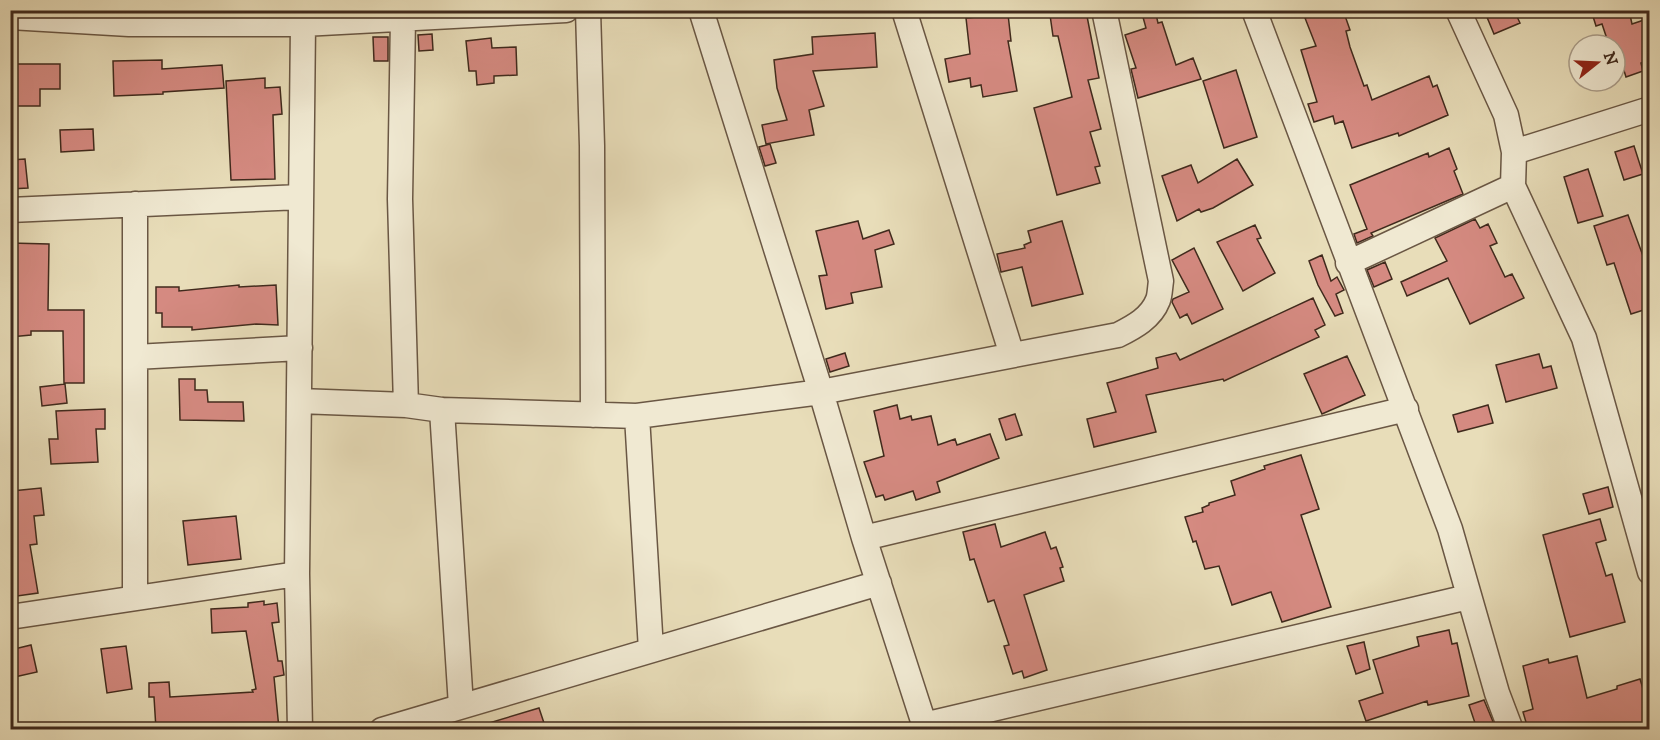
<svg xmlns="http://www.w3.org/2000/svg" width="1660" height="740" font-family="'IM FELL DW Pica',serif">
  <rect width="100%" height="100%" fill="#e8ddb9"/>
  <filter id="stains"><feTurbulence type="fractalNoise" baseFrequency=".00333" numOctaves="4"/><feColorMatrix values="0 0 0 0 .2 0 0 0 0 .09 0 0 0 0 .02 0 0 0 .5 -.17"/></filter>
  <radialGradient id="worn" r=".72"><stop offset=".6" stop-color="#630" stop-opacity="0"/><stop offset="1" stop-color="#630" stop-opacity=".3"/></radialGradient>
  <path fill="#d58a81" stroke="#402a1d" stroke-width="1.5" d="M1141 10H1155L1158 23 1162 22 1176 65 1193 58 1201 79 1138 98 1131 69 1136 68 1125 35 1146 28Z
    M1307 10H1343L1350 30 1346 31 1350 47 1364 86 1367 85 1372 100 1429 76 1433 87 1437 85 1448 115 1399 136 1398 133 1352 148 1343 121 1335 124 1333 116 1314 122 1308 104 1317 102 1301 50 1316 46 1305 18 1310 16Z
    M1484 10H1514L1520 23 1494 34Z
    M1591 10H1635V13L1630 15 1632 24 1644 20 1650 36V55L1643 57 1645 62 1641 63 1643 71 1626 77 1622 64 1615 66V45H1609L1602 24 1596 26Z
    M1086 11 1099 78 1088 80 1101 129 1090 132 1100 166 1095 167 1100 183 1057 195 1034 108 1072 97 1058 36H1053L1050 15Z
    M1008 14 1011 41H1008L1017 91 983 97 981 85 971 87 970 78 949 82 945 59 970 54 966 18Z
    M875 33 877 67 813 71 824 106 809 110 814 135 766 144 762 125 787 120 777 88 774 60 813 54 812 37Z
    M432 34 433 50 419 51 418 35Z
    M373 37H388V61H374Z
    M491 38 492 48 516 47 517 75 494 76V83L477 85 476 71H469L466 41Z
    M162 60V69L222 65 224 88 163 92V94L114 96 113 61Z
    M10 64H60V89H40V106H10Z
    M1236 70 1257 137 1224 148 1203 81Z
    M265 78V88L280 87 282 114 273 115 275 179 231 180 226 81Z
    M93 129 94 150 61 152 60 130Z
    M770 144 776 163 765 166 759 147Z
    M1634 146 1643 174 1624 180 1615 152Z
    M1449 148 1457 169 1454 171 1463 194 1371 233 1373 236 1357 243 1354 234 1367 229 1350 185 1428 153 1429 157Z
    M25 159 28 188 10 189V160Z
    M1237 159 1253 185 1213 208 1201 212 1199 209 1177 221 1162 176 1191 165 1198 183Z
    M1588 169 1603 216 1578 223 1564 177Z
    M1628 215 1650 275V308L1631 314 1614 263 1607 265 1594 226Z
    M1475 219 1480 228 1488 224 1497 243 1490 246 1505 277 1512 274 1524 298 1470 324 1448 278 1407 296 1401 282 1447 261 1435 238Z
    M858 221 863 239 889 230 894 244 875 250 882 287 851 293 853 303 826 309 819 276 827 275 816 231Z
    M1062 221 1083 294 1032 306 1022 267 1001 272 997 254 1025 248 1024 245 1031 242 1028 231Z
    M1255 225 1261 238 1257 239 1275 273 1243 291 1217 242Z
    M10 243 49 244 48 310H84V383H64L63 331H31V335L10 337Z
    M1194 248 1223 309 1192 324 1187 314 1180 318 1172 302 1173 299 1189 292 1172 260Z
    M1322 255 1331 281 1337 277 1344 290 1336 294 1343 313 1335 316 1318 285 1309 261Z
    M1385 262 1392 279 1374 287 1367 270Z
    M239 285V287L276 285 278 325 256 324 192 330V327H162V313H156V287H179V291Z
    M1313 298 1325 325 1315 330 1319 337 1224 381 1223 379 1146 395 1156 432 1094 447 1087 419 1116 412 1107 383 1158 368 1156 358 1176 353 1180 360Z
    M845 353 849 366 830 372 826 359Z
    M1539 354 1543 368 1551 366 1557 388 1506 402 1496 365Z
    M1347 356 1365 395 1322 414 1304 374Z
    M179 379H195V390H207L208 402H243L244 421 180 420Z
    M65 384 67 403 42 406 40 387Z
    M897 405 900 419 911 416 912 420 931 416 938 445 955 439 957 445 990 434 999 458 937 482 940 492 916 500 913 491 885 500 883 495 876 497 864 462 884 456 874 411Z
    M1488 405 1493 423 1458 432 1453 415Z
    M105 409V429H96L98 462 51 464 49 439H58L56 411Z
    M1015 414 1022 435 1006 440 999 419Z
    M1301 455 1319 509 1301 515 1331 607 1282 622 1271 592 1232 605 1219 566 1205 569 1196 541 1193 542 1185 517 1203 512 1202 508 1209 505V503L1235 495 1231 481 1265 469 1264 466Z
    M1608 487 1613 507 1589 514 1583 494Z
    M41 488 44 515 34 516 37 544 30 545 38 593 10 597V508H14L12 491Z
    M236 516 241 559 188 565 183 521Z
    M1600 519 1606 540 1596 543 1606 576 1612 574 1625 622 1570 637 1543 535Z
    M995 524 1001 547 1045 532 1051 549 1056 547 1063 567 1060 568 1064 581 1024 595 1047 670 1024 678 1022 671 1013 674 1004 646 1009 645 994 600 988 602 974 559 970 560 963 532Z
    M264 601V605L277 603 279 622 272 623 278 661H282L284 675 274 677 279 729H156L154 697H149V683L169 682 170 697 253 692 252 690 256 689 246 631 212 633 211 609 248 607V603Z
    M1449 630 1452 644 1457 643 1469 696 1428 705 1427 701 1366 721 1359 701 1383 693 1373 660 1419 646 1417 637Z
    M1364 642 1370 669 1356 674 1347 646Z
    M31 645 37 672 10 678V650Z
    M126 646 132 689 107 693 101 649Z
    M1577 656 1587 698 1617 689V686L1640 679 1650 712V729H1528L1523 712 1533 709 1523 666 1548 659 1549 663Z
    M1484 700 1494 724 1495 729H1477L1469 705Z
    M539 708 546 729H480L479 726Z"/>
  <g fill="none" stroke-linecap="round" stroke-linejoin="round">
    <defs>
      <path id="minor" d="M588 10 592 146 593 415
        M701 10 821 392 864 538 926 730
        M904 10 1012 355
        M1254 10 1450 529 1497 693 1511 730
        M1458 10 1506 115 1514 152 1513 186 1584 338 1650 572
        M10 17 129 24H303L566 10
        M403 18 400 199 406 405
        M1514 152 1650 109
        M10 210 301 197
        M1348 263 1513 186
        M135 357 300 348
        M299 401 406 405 442 410 637 416 821 392 1118 335C1134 327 1151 318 1158 300 1160 295 1160 287 1161 281L1104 10
        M442 410 461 706
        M637 416 651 650
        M864 538 1406 409
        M297 574 303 24
        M135 598V204
        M10 617 297 574 300 730
        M924 725 1468 597
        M382 730 879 583"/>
    </defs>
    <use href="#minor" stroke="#6a5744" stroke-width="27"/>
    <use href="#minor" stroke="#f0e9d2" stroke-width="24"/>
  </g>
  <rect width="1660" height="740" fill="none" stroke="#e8ddb9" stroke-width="36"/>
  <rect x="12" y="12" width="1636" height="716" fill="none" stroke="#402a1d" stroke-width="3"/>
  <rect x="18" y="18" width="1624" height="704" fill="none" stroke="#402a1d" stroke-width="1.5"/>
  <g transform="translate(1597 63) rotate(72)"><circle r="28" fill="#f0e9d2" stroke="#aa9d8a" stroke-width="1.5"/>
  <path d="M0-4.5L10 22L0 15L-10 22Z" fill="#8f2418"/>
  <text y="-9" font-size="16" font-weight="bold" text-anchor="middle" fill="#402a1d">N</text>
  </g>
  <rect width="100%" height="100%" filter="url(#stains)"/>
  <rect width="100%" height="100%" fill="url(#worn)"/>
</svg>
